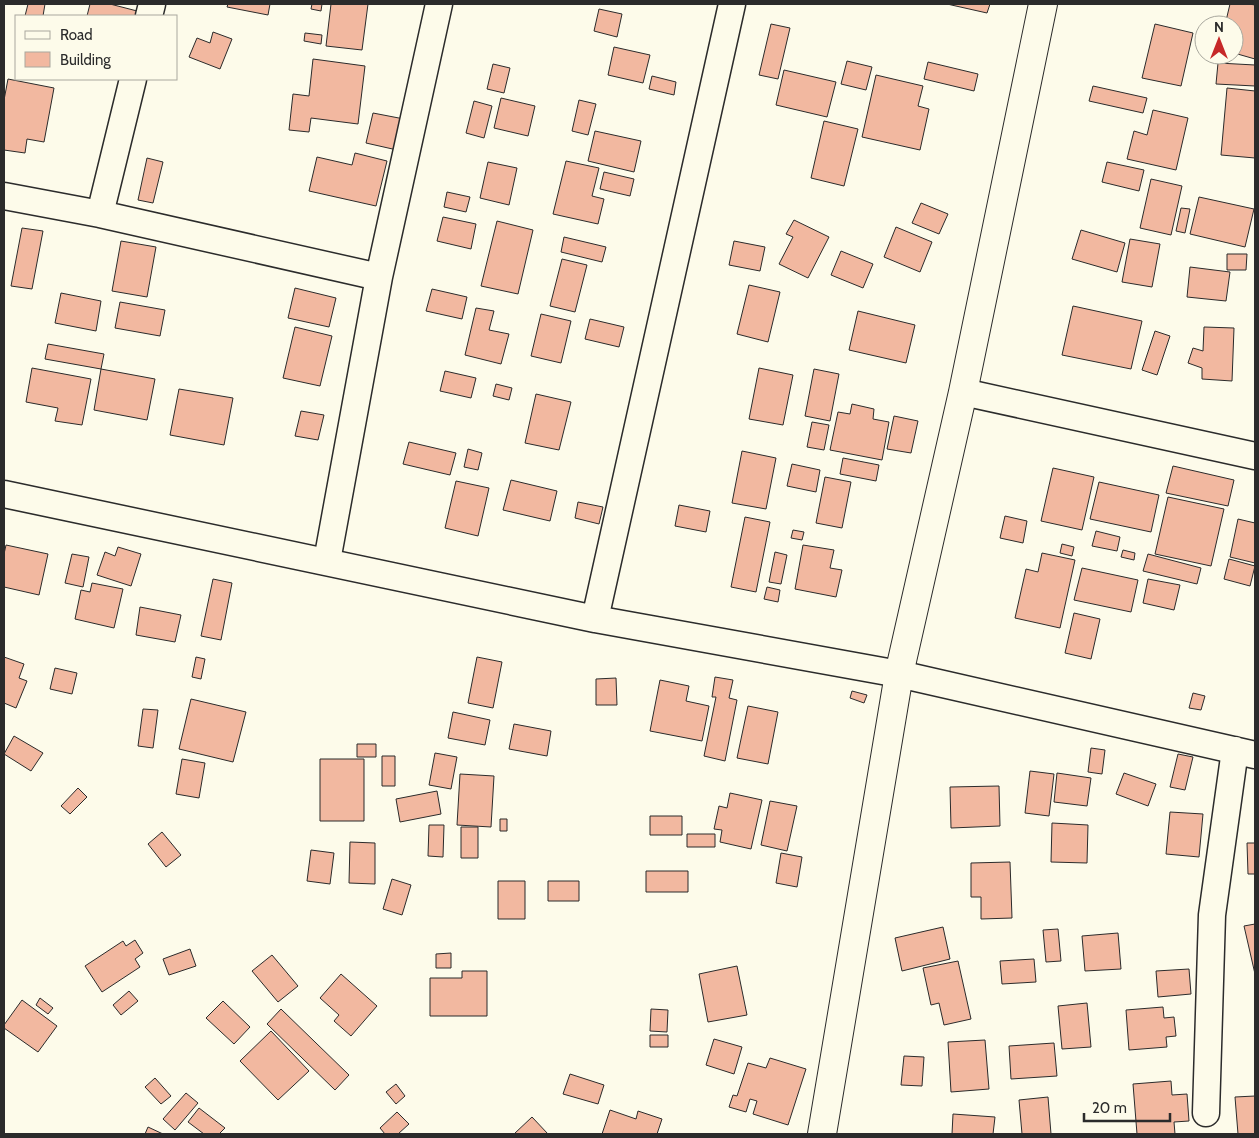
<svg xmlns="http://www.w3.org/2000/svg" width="1259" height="1138" font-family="Cabin,sans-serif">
  <rect width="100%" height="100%" fill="#fdfbea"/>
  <path fill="#f2b8a0" stroke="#2b2b2b" d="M28 4H45L43 16H25Z
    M90 4H110L141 12 140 16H87Z
    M228 4H270L268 15 227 7Z
    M312 4H322L321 11 311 9Z
    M331 4H368L362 50 326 46Z
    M947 4H990L987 13Z
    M1230 4H1249L1255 5V59L1234 53V25H1225Z
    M599 9 622 14 617 37 594 31Z
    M771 24 790 28 778 79 759 75Z
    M1155 24 1193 33 1181 86 1142 78Z
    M213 32 232 39 220 69 189 57 197 38 210 43Z
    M305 33 322 35 321 44 304 41Z
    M614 47 650 55 643 83 608 75Z
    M313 59 365 66 358 124 311 118 309 132 289 130 293 94 309 96Z
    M847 61 872 67 866 90 841 84Z
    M928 62 978 74 974 91 924 79Z
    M1218 63 1255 65V86L1216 84Z
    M493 64 510 68 504 93 487 89Z
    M784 70 836 82 827 117 776 105Z
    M876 75 923 86 918 106 929 109 920 150 862 137Z
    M652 76 676 82 674 95 649 89Z
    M8 79 54 88 44 142 27 139 25 153 4 150V100Z
    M1093 86 1147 98 1143 113 1089 101Z
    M1227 88 1255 91V158L1221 155Z
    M501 98 535 106 528 136 494 128Z
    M579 100 596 104 588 135 572 131Z
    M474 101 492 106 484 138 466 133Z
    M1153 110 1188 118 1176 170 1127 159 1134 131 1147 135Z
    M373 113 404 119 397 150 366 143Z
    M824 121 858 129 844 186 811 178Z
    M595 131 641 141 634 172 588 161Z
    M355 153 387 161 376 206 309 191 317 157 352 165Z
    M147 158 163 162 153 203 138 200Z
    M566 161 599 168 592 196 604 199 598 224 553 214Z
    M488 162 517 168 509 205 480 198Z
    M1107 162 1144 170 1139 191 1102 182Z
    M604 172 634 179 630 196 600 189Z
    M1151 179 1182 186 1171 235 1140 228Z
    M447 192 470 197 466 212 444 207Z
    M1199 197 1254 209 1245 247 1190 234Z
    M921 203 948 214 939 234 912 223Z
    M1181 208 1190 209 1185 233 1176 231Z
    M443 217 476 224 471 249 437 241Z
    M794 220 829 237 808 278 779 264 793 237 786 234Z
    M497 221 533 230 518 294 481 286Z
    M896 227 932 242 920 272 884 257Z
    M22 228 43 231 32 289 11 286Z
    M1081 230 1125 243 1117 272 1072 259Z
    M564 237 606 247 602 262 561 252Z
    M1130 239 1160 244 1152 287 1122 282Z
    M121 241 156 247 147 297 112 291Z
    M734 241 765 247 760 271 729 265Z
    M841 251 873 264 863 288 831 275Z
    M1227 254H1247L1246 270H1227Z
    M562 259 587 265 575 312 550 306Z
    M1190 267 1230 272 1226 301 1187 297Z
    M749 285 780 292 768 342 737 334Z
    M295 288 336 298 329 327 288 318Z
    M432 289 467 297 462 319 426 311Z
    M61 293 101 301 96 331 55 323Z
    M120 302 165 310 160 336 115 328Z
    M1073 306 1142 321 1131 369 1062 355Z
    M476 308 494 311 489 330 509 334 501 364 465 355Z
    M858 311 915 325 906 363 849 350Z
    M541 314 571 321 561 363 531 356Z
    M590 319 624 327 619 347 585 339Z
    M295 327 332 336 320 386 283 378Z
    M1204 327 1234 328 1232 381 1202 379V368L1188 363 1193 348 1203 351Z
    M1155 331 1170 336 1157 375 1142 370Z
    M48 344 104 354 101 369 45 359Z
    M32 368 91 379 82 425 55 421 58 408 26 402Z
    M759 368 793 375 783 425 749 419Z
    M101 369 155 379 147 420 94 410Z
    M814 369 839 374 830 421 805 416Z
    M445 371 476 378 471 398 440 391Z
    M496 384 512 388 509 400 493 396Z
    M179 389 233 398 224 445 170 435Z
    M536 394 571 402 559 450 525 443Z
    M852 404 874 409 873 419 889 422 882 460 830 450 838 412 850 414Z
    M301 411 324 415 318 440 295 436Z
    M894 416 918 421 911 453 887 449Z
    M812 422 829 425 824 450 807 447Z
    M409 442 456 453 450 475 403 464Z
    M468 449 482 453 478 470 464 467Z
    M742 451 776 458 766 509 732 503Z
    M843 458 879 465 876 481 840 474Z
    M792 464 820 470 816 492 787 486Z
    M1173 466 1234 480 1228 506 1166 493Z
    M1053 468 1094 477 1082 530 1041 521Z
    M825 477 851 482 842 528 816 523Z
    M511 480 557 491 550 521 503 510Z
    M456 481 489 488 478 536 445 528Z
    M1099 482 1159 495 1151 532 1090 519Z
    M1168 497 1224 509 1211 566 1155 554Z
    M578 502 603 507 599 524 575 518Z
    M679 505 710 511 706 532 675 526Z
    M1005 516 1027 521 1023 543 1000 538Z
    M745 517 770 522 756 592 731 587Z
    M1238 519 1255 523V563L1230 557Z
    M793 530 804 532 802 540 791 538Z
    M1096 531 1120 537 1117 551 1092 546Z
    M1062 544 1074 547 1072 556 1060 553Z
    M6 545 48 554 39 595 4 587V554Z
    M803 545 834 550 830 568 842 570 836 597 795 589Z
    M118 547 141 554 131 586 97 575 105 552 115 556Z
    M1123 550 1135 553 1134 560 1121 557Z
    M775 552 787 555 781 584 769 582Z
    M1042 553 1075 560 1060 628 1015 618 1026 569 1038 572Z
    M72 554 89 557 83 587 65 583Z
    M1148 554 1201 568 1197 584 1143 571Z
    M1229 559 1255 566 1250 586 1224 579Z
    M1082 568 1138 580 1131 612 1074 600Z
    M213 579 232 583 221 640 201 636Z
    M1148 579 1180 585 1174 610 1143 603Z
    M92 583 123 589 114 628 75 619 81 590 90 592Z
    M767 587 780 590 778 602 764 599Z
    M140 607 181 615 175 642 136 635Z
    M1074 613 1100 619 1091 659 1065 653Z
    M4 657 24 664 19 678 27 681 16 708 4 703Z
    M196 657 205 659 201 679 192 677Z
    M477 657 502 662 493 708 468 703Z
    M55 668 77 673 72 694 50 689Z
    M715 677 733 680 729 698 737 700 725 761 704 756 716 697H712Z
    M616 678 617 705H596V679Z
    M660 680 689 686 686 701 709 706 702 741 650 731Z
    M852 691 867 695 864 703 850 698Z
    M1193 693 1205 696 1201 710 1189 708Z
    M191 699 246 712 233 762 179 749Z
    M748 706 778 712 768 764 737 758Z
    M143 709 158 710 153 748 138 746Z
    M453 712 490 720 485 745 448 738Z
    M514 724 551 731 547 756 509 749Z
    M14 736 43 753 31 771 4 754Z
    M357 744H376V757H357Z
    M1091 748 1105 750 1102 774 1088 772Z
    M435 753 457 757 451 789 429 785Z
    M1178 754 1193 757 1185 790 1170 787Z
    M382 756H395V786H382Z
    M182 759 205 763 199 798 176 794Z
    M320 759H364V821H320Z
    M1030 771 1054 774 1049 816 1025 813Z
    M1057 773 1091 778 1087 806 1054 802Z
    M1124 773 1156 784 1148 806 1116 794Z
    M460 774 494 776 491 827 457 825Z
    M999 786 1000 826 951 828 950 787Z
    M78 788 87 797 70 814 61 806Z
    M437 791 441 814 400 822 396 799Z
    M730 793 762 800 751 849 720 842 722 830 714 829 719 806 727 808Z
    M770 801 797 806 787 851 761 845Z
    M1170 812 1203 814 1199 857 1166 854Z
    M650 816H682V835H650Z
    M500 819H507V831H500Z
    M1052 823 1088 825 1087 863 1051 862Z
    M429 825H444L443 857 428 856Z
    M461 827H478V858H461Z
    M162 832 181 855 166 867 148 844Z
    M687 834H715V847H687Z
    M350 842 375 843V884L349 883Z
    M1247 843H1255V874H1248Z
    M311 850 334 853 330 884 307 881Z
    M781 853 802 857 797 887 776 883Z
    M1010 862 1012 918 981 919V897H971V863Z
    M646 871H688V892H646Z
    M392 879 411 885 402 915 383 909Z
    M498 881H525V919H498Z
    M548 881H579V901H548Z
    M1255 924V974L1244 926Z
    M943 927 950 959 902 971 895 938Z
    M1058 929 1061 961 1046 962 1043 930Z
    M1118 933 1121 969 1085 971 1082 936Z
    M135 940 143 953 135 959 140 967 102 992 85 966 123 941 126 946Z
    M190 949 196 966 169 975 163 959Z
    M451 953V968H436V954Z
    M272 955 298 986 278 1002 252 971Z
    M1034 959 1036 982 1002 984 1000 961Z
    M958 961 971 1019 944 1025 939 1003 931 1005 923 968Z
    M737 966 747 1015 708 1022 699 974Z
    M1189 969 1191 994 1158 997 1156 971Z
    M462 971H487V1016H430V978H462Z
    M341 974 377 1006 351 1036 334 1021 339 1015 320 998Z
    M129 991 138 1001 121 1015 113 1005Z
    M40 998 53 1008 48 1014 36 1005Z
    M22 1000 57 1026 38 1052 4 1028V1025Z
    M223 1001 250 1027 234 1044 206 1018Z
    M1087 1003 1091 1047 1062 1049 1058 1006Z
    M1163 1007 1164 1018 1174 1017 1176 1036 1166 1037 1167 1047 1129 1050 1126 1010Z
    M281 1009 349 1075 335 1090 267 1024Z
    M651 1009 668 1010 667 1032 650 1031Z
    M271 1031 309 1071 278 1100 240 1061Z
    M650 1035H668V1047H650Z
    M714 1039 742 1047 734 1074 706 1065Z
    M985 1040 989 1089 951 1092 948 1042Z
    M1054 1043 1057 1076 1011 1079 1009 1046Z
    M904 1056 924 1057 922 1086 901 1085Z
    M770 1058 806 1069 788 1125 753 1114 757 1101 750 1099 746 1112 729 1107 733 1095 737 1096 748 1063 766 1068Z
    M570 1074 604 1085 598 1104 563 1094Z
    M155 1078 171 1096 161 1104 145 1087Z
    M1171 1081 1172 1095 1187 1094 1189 1121 1174 1122 1175 1134H1137L1133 1084Z
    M396 1084 405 1096 396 1104 386 1092Z
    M186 1093 198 1103 175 1130 163 1119Z
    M1255 1096V1134H1238L1235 1097Z
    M1048 1097 1051 1134H1022L1019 1100Z
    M199 1108 225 1128 219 1134H204L188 1122Z
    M610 1110 636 1119 638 1111 662 1119 657 1134H602Z
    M397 1112 409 1124 398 1134H385L380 1128Z
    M953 1114 995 1117 993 1134H952Z
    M532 1117 548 1134H514Z
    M148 1127 163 1134H145Z"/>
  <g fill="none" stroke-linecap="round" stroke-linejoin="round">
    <defs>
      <path id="street" d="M149 16 152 4
        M4 196 100 214 379 277
        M100 214 133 79
        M963 392 1255 456
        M4 494 595 619 899 674 1255 755
        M327 561 379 277 439 4
        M595 619 732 4
        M1206 1113 1212 915 1235 750"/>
      <path id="secondary" d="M822 1134 899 674 963 392 1043 4"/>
    </defs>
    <use href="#street" stroke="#2b2b2b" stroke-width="29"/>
    <use href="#secondary" stroke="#2b2b2b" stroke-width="30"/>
    <use href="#street" stroke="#fdfbea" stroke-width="26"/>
    <use href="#secondary" stroke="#fdfbea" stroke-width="28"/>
  </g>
  <rect width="1259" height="1138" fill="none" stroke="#2b2b2b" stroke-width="10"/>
  <rect x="15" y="15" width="162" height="65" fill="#fdfbea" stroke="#a9a89e"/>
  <rect x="25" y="31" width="25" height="8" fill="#fdfbea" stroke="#a9a89e"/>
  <text x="60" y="40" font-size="15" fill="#2b2b2b">Road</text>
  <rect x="25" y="52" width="25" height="15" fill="#f2b8a0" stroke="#a9a89e"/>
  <text x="60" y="65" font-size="15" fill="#2b2b2b">Building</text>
  <g transform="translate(1219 40)"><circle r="24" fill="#fdfbea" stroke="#a9a89e"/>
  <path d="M0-4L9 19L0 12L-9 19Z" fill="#c62828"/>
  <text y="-8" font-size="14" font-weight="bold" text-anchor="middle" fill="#2b2b2b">N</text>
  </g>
  <path d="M1084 1113v8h86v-8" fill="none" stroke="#2b2b2b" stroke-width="2.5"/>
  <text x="1092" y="1113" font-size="15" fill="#2b2b2b" stroke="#fdfbea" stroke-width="4" paint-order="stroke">20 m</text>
</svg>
